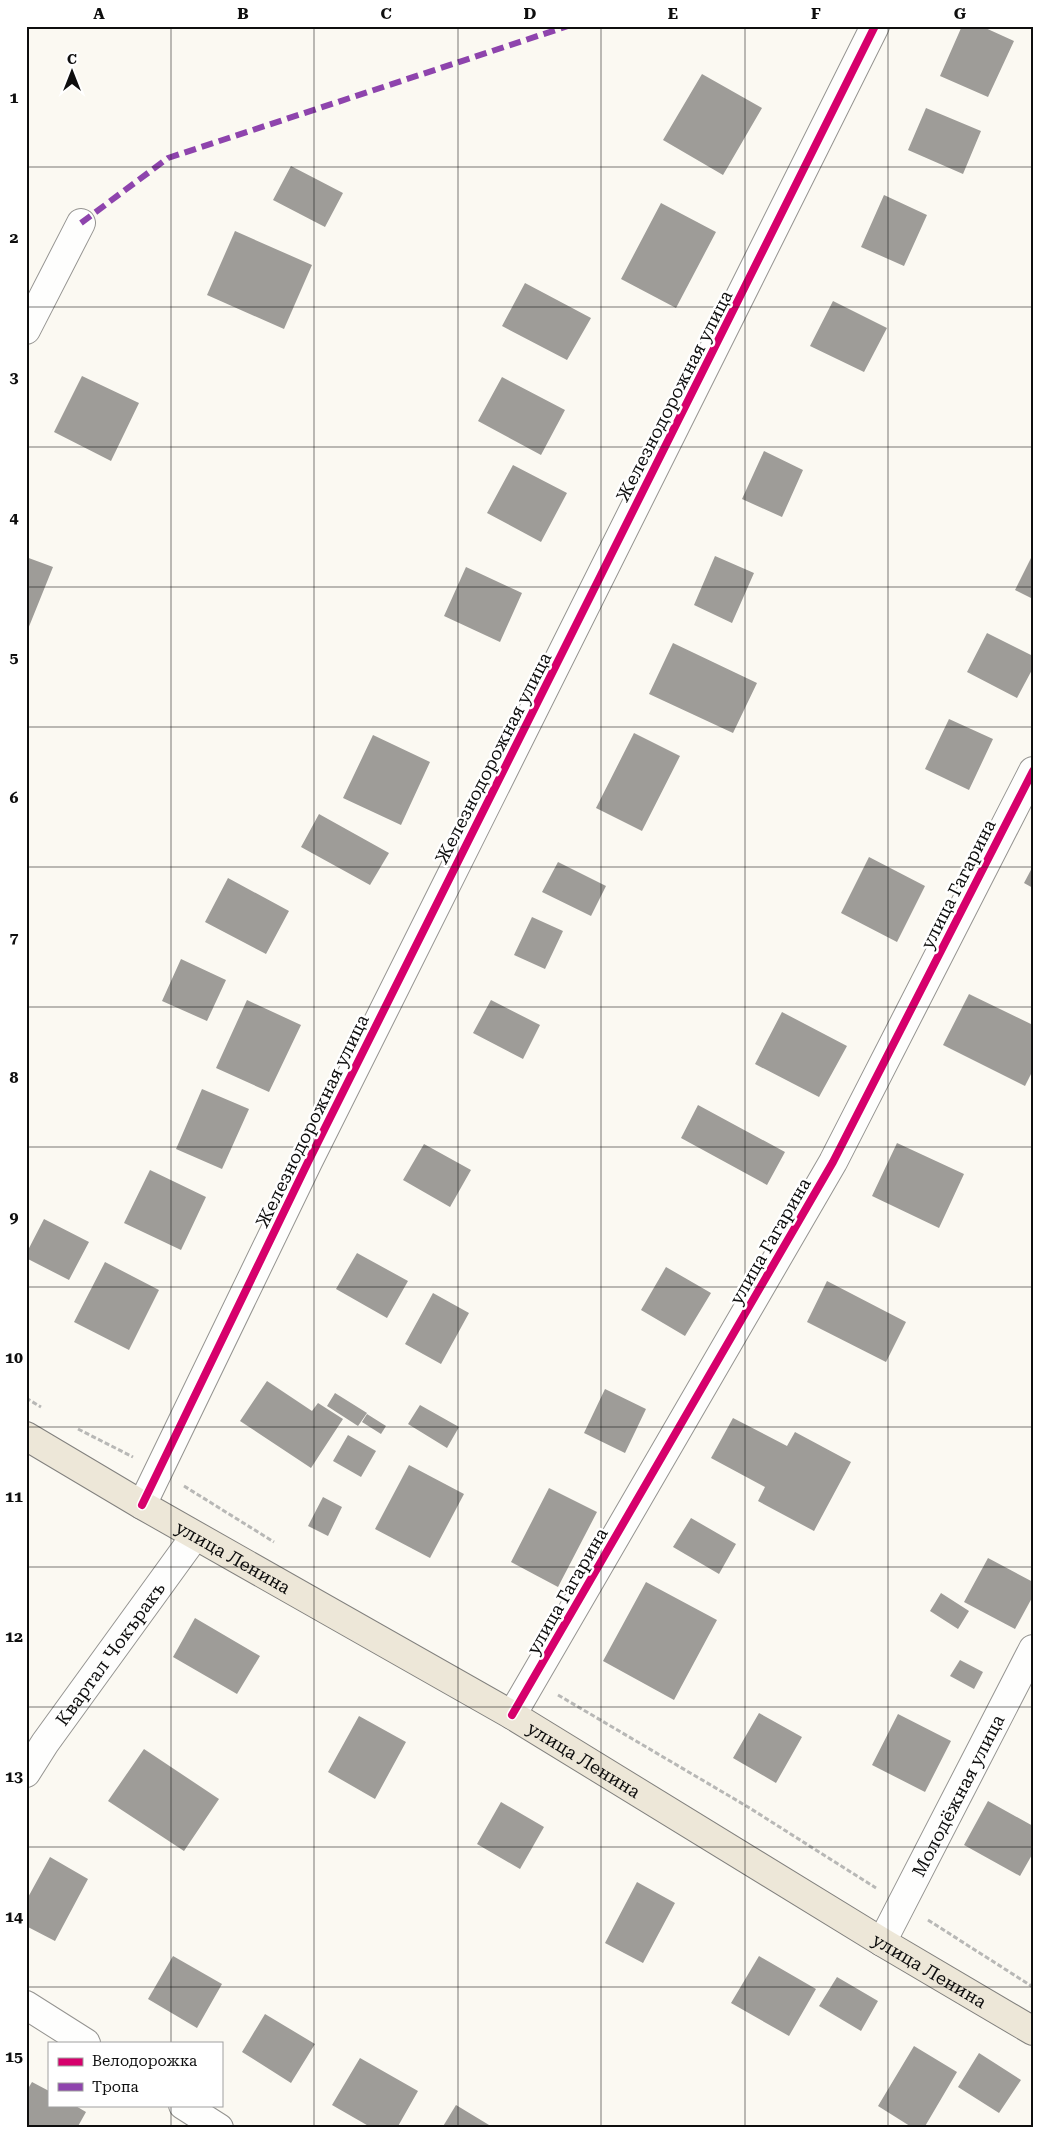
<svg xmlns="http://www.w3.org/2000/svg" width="1059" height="2154" font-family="'Roboto Serif',serif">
  <rect width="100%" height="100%" fill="#fbf9f2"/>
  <path fill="#9e9c98" d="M962 26H981L1014 41 988 97 940 76Z
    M702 74 762 108 723 175 663 140Z
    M926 108 981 131 963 174 908 150Z
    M291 166 343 193 325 227 273 200Z
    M884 195 927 215 904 266 861 247Z
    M661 203 716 232 676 308 621 279Z
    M235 231 312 265 284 329 207 295Z
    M525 283 591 318 567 360 502 326Z
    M833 301 887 328 864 372 810 346Z
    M82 376 139 403 111 461 54 432Z
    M502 377 565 410 541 455 478 421Z
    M764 451 803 470 782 517 742 499Z
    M513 465 567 493 541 542 487 513Z
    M1033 554V599L1015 590Z
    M715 556 754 573 732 623 694 605Z
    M26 557 53 567 26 634Z
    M466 567 522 593 500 642 444 616Z
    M987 633 1033 656V668L1017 698 967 672Z
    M673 643 757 683 733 733 649 694Z
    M949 719 993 739 969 790 925 769Z
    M634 733 680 756 642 831 596 808Z
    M373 735 430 762 401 825 343 798Z
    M319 814 389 853 370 885 301 847Z
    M869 857 925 886 897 942 841 913Z
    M558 862 606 886 591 916 542 892Z
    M1033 866V888L1024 883Z
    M228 878 289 911 266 954 205 922Z
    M532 917 563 931 545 969 514 955Z
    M181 959 226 980 207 1021 162 1001Z
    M969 994 1033 1025V1070L1025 1086 943 1045Z
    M247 1000 301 1025 269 1092 216 1068Z
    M491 1000 540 1025 523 1059 473 1033Z
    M782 1012 847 1046 819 1097 755 1064Z
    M202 1089 249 1109 222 1169 176 1149Z
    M698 1105 785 1152 767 1185 681 1138Z
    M897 1143 964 1174 939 1228 872 1196Z
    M424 1144 471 1170 450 1207 403 1180Z
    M150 1170 206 1197 181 1250 124 1223Z
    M44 1219 89 1242 69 1280 26 1258V1254Z
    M357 1253 408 1281 387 1318 336 1289Z
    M105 1262 159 1290 129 1350 74 1322Z
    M666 1267 711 1293 685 1336 641 1310Z
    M827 1281 906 1322 886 1362 807 1322Z
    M433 1293 469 1313 441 1364 405 1344Z
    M267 1381 312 1411 318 1403 343 1419 311 1468 240 1421Z
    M605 1389 646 1409 625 1453 584 1433Z
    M335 1393 367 1413 358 1426 327 1406Z
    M420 1405 459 1427 447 1448 408 1424Z
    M367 1414 386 1426 381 1434 362 1422Z
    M733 1418 787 1446 795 1432 851 1462 814 1531 758 1501 765 1487 711 1458Z
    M348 1435 376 1451 361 1477 333 1461Z
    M409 1465 464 1494 430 1558 375 1529Z
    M549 1488 597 1512 558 1587 511 1562Z
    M323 1497 342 1507 328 1536 308 1526Z
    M691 1518 736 1544 719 1574 673 1547Z
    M988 1558 1033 1582V1596L1015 1629 964 1602Z
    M646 1582 717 1620 674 1700 603 1661Z
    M941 1593 969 1611 958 1629 930 1611Z
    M195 1618 260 1656 237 1694 173 1657Z
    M960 1660 983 1672 974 1689 950 1676Z
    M759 1713 802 1737 776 1783 733 1758Z
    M898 1714 951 1741 925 1792 872 1765Z
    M359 1716 406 1742 375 1799 328 1772Z
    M144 1749 219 1799 184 1851 108 1801Z
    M988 1801 1033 1826V1853L1020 1876 964 1845Z
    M501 1802 544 1827 520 1869 477 1844Z
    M50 1857 88 1879 55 1941 26 1926V1901Z
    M637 1882 675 1903 643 1963 605 1943Z
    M173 1956 222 1984 197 2028 148 1999Z
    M759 1956 816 1989 789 2036 731 2003Z
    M837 1977 878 2001 861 2031 819 2006Z
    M265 2014 315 2044 291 2083 242 2052Z
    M914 2046 957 2072 924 2128H913L878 2106Z
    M979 2053 1021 2080 999 2113 958 2087Z
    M360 2058 418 2091 397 2128H372L332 2105Z
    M32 2082 49 2091V2105H74L86 2112 77 2128H26V2092Z
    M456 2105 494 2128H442Z"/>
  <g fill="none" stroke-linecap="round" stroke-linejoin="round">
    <defs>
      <g id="minor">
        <path d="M26 330 81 223"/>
        <path d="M142 1505 308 1162 875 26"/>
        <path d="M512 1715 833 1162 1033 771"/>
        <path id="s1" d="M26 1773 45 1743 195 1536"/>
        <path id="s2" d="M882 1942 1033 1649"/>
        <path d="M26 2005 86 2043"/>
        <path d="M183 2105 219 2128"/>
      </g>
      <g id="major">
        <path id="s3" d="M26 1436 142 1505 512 1715 882 1942 1033 2031"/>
      </g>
    </defs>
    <use href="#minor" stroke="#959491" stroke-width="30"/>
    <use href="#major" stroke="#82817e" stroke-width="30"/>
    <path stroke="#b8b8b6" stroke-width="3" stroke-dasharray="5 2.5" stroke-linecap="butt" d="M26 1398 41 1407
      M78 1429 133 1457
      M184 1486 274 1542
      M558 1695 748 1807 876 1888
      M928 1920 1033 1987"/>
    <use href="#minor" stroke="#fefefd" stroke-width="28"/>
    <use href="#major" stroke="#ede7d8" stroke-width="28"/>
    <path stroke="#8e44ad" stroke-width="6" stroke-dasharray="12 6" stroke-linecap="butt" d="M81 223 168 158 568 26"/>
    <defs>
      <path id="cycleway" d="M142 1505 308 1162 875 26
        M512 1715 833 1162 1033 771"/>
    </defs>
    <use href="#cycleway" stroke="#fff" stroke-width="11"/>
    <use href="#cycleway" stroke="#d6006c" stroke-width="8"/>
  </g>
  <path fill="none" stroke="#0e0e0e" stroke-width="1" stroke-opacity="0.55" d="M171 26V2043M314 26V2128M458 26V2128M601 26V2128M745 26V2128M888 26V2128M26 167H1033M26 307H1033M26 447H1033M26 587H1033M26 727H1033M26 867H1033M26 1007H1033M26 1147H1033M26 1287H1033M26 1427H1033M26 1567H1033M26 1707H1033M26 1847H1033M26 1987H1033M171 2105V2128"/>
  <g text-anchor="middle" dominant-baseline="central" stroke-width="5" stroke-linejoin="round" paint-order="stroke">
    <g font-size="18" fill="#0e0e0e" stroke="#fff">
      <text transform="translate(674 396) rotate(-63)">Железнодорожная улица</text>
      <text transform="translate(493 758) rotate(-63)">Железнодорожная улица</text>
      <text transform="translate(958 884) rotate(-63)">улица Гагарина</text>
      <text transform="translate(312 1121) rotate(-64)">Железнодорожная улица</text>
      <text transform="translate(770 1241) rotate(-60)">улица Гагарина</text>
      <text stroke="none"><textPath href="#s3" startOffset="240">улица Ленина</textPath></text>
      <text transform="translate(567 1591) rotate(-60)">улица Гагарина</text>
      <text stroke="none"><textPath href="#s1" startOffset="146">Квартал Чокъракъ</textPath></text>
      <text stroke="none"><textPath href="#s3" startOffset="645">улица Ленина</textPath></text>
      <text stroke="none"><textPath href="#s2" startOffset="165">Молодёжная улица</textPath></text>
      <text stroke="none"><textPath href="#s3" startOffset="1050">улица Ленина</textPath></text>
    </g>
  </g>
  <rect width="1059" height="2154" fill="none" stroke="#ffffff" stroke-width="55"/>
  <rect x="48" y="2042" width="175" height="65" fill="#ffffff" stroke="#9f9f9f"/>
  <rect x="58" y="2058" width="25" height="8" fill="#d6006c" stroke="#9f9f9f"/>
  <text x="92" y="2066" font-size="15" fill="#0e0e0e">Велодорожка</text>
  <rect x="58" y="2083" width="25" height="8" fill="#8e44ad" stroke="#9f9f9f"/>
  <text x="92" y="2092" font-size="15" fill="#0e0e0e">Тропа</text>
  <g transform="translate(72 72)" stroke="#ffffff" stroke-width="4" paint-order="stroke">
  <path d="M0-4L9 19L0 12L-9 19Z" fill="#0e0e0e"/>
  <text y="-8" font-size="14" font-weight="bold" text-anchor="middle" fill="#0e0e0e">С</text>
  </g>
  <rect x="28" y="28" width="1004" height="2098" fill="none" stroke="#0e0e0e" stroke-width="2"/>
  <g font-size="16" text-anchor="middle" font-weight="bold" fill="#0e0e0e">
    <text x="99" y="19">A</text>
    <text x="243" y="19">B</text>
    <text x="386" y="19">C</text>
    <text x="530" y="19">D</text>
    <text x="673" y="19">E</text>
    <text x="816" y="19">F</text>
    <text x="960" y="19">G</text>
    <text x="14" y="103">1</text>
    <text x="14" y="243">2</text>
    <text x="14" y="383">3</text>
    <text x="14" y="523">4</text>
    <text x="14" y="663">5</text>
    <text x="14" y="803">6</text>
    <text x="14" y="943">7</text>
    <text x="14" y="1083">8</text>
    <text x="14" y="1223">9</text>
    <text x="14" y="1363">10</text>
    <text x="14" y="1502">11</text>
    <text x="14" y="1642">12</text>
    <text x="14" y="1782">13</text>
    <text x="14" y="1922">14</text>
    <text x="14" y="2062">15</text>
  </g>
</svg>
